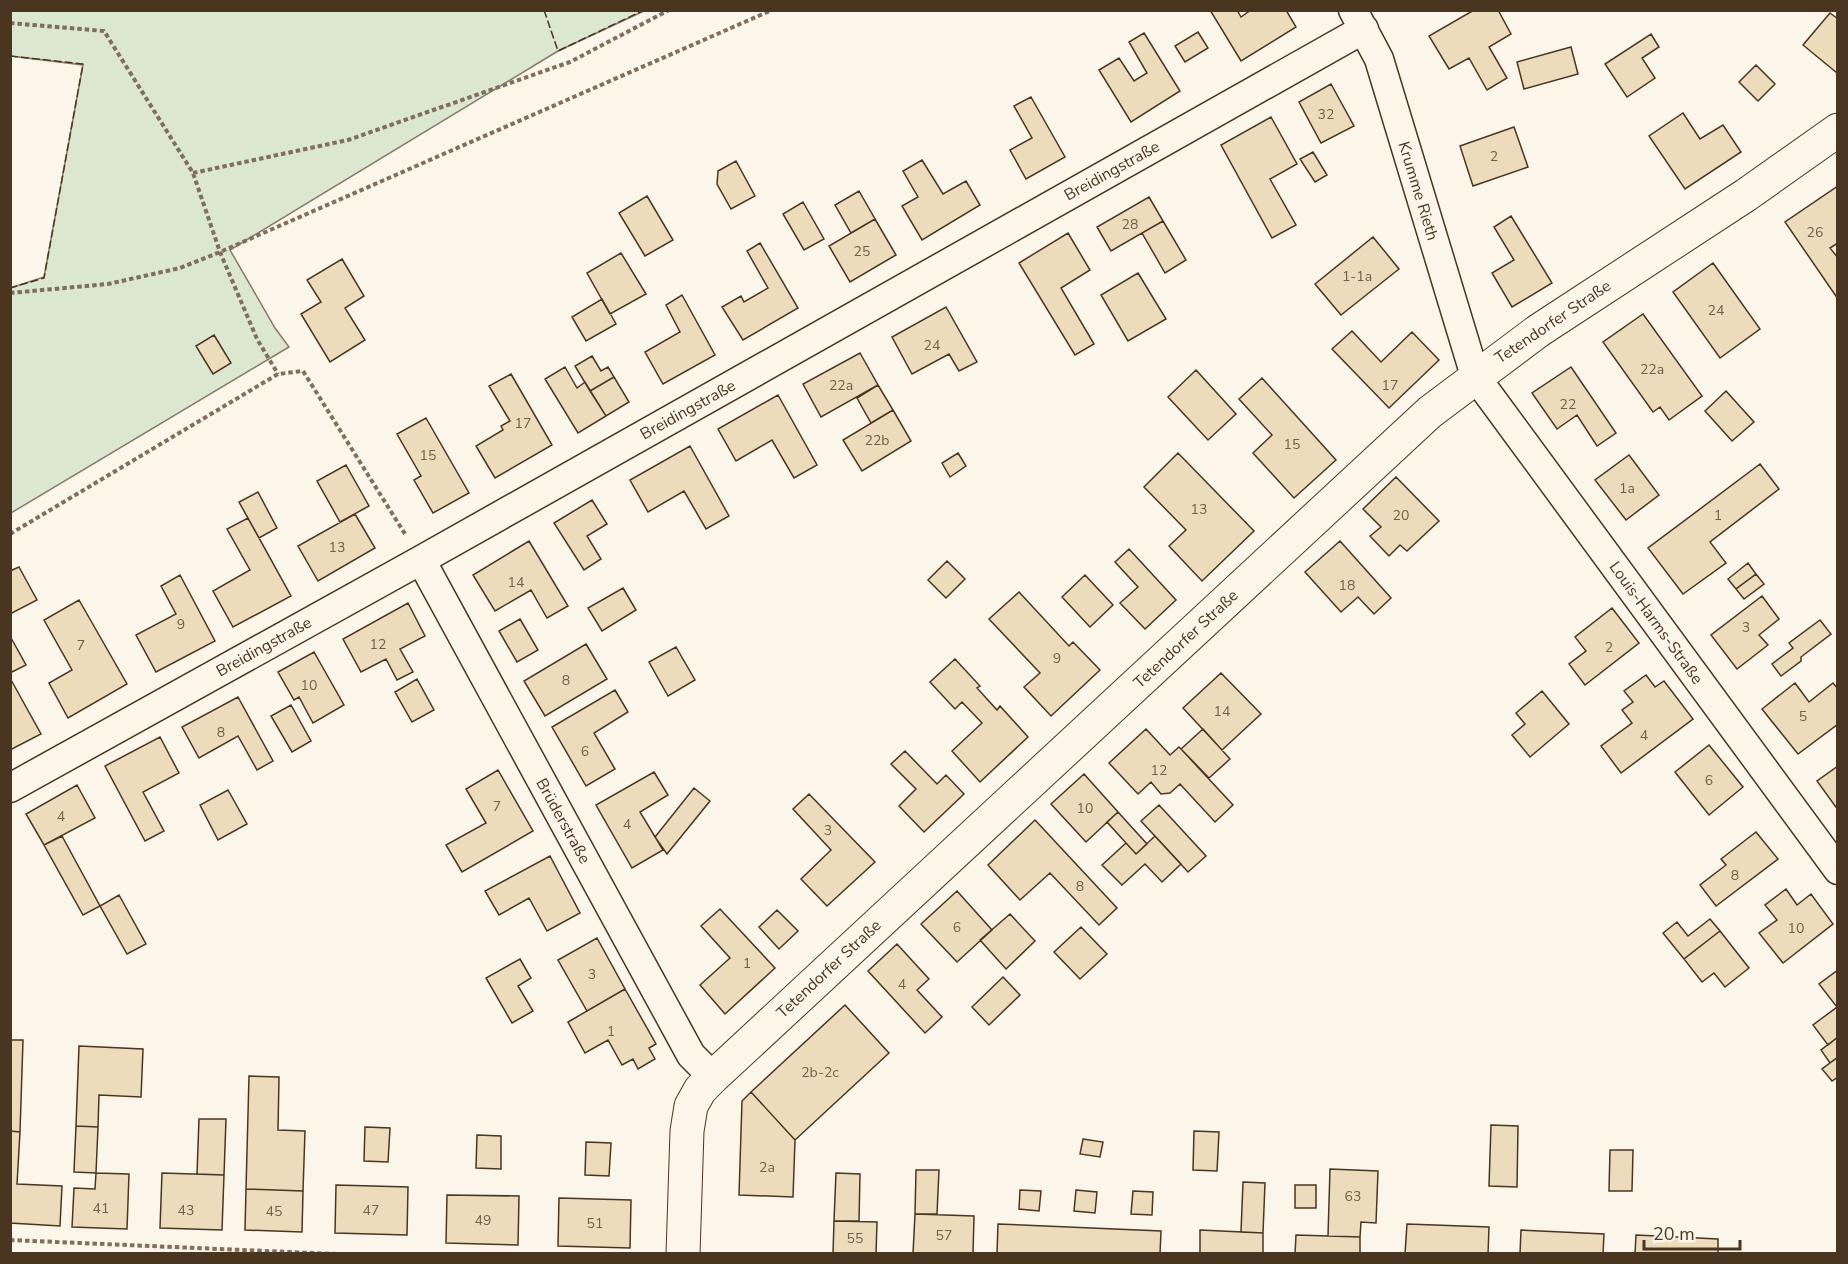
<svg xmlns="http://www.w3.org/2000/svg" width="1848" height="1264" font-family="'Nunito Sans',sans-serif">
  <rect width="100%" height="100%" fill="#fbf6e9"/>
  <path fill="#dce7d0" stroke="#887966" stroke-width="1.5" d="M11 11H644L558 51 230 250 275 328 289 347 11 513 10 288 44 277 83 65 11 56Z"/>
  <path fill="#ecdcbc" stroke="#4a3520" stroke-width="1.5" d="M1210 10H1237L1241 17 1251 10H1286L1296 27 1241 61Z
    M1474 10H1498L1511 34 1489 47 1507 78 1487 90 1469 58 1449 69 1429 36Z
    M1830 13 1838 19 1837 73 1803 45Z
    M1198 32 1208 48 1185 62 1175 46Z
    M1144 33 1180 91 1131 122 1099 70 1119 58 1134 81 1147 73 1129 42Z
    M1651 34 1659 47 1642 58 1655 78 1627 97 1605 64Z
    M1571 47 1578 74 1524 89 1517 62Z
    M1756 65 1775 84 1758 101 1739 82Z
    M1331 84 1354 126 1321 143 1299 102Z
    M1031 97 1065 157 1026 179 1010 150 1032 138 1014 106Z
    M1683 113 1700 139 1723 125 1741 152 1685 189 1649 136Z
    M1271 117 1297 164 1270 179 1296 225 1272 238 1221 145Z
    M1514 127 1528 167 1473 186 1460 146Z
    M1313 152 1327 175 1315 182 1300 159Z
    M922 160 943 194 966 181 980 205 922 240 902 206 918 197 903 171Z
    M736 161 755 196 731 209 717 184 718 171Z
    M1838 186V243L1830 248 1838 258V299L1785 222Z
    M859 191 875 219 851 233 835 205Z
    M647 196 673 240 645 256 619 213Z
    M1149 197 1163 221 1111 251 1097 227Z
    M803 202 824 239 804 250 783 214Z
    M1511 216 1552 283 1512 307 1492 273 1514 260 1494 227Z
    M875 219 896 255 850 282 829 246Z
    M1163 221 1186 260 1165 273 1142 233Z
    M1068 233 1090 270 1061 288 1094 344 1075 355 1019 263Z
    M1373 237 1399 269 1341 315 1315 284Z
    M760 243 798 308 743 340 722 307 741 296 744 302 768 288 747 251Z
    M621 253 646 294 610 314 587 273Z
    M342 259 364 296 345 308 365 340 330 362 301 314 321 302 307 280Z
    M1713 263 1760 329 1720 358 1673 292Z
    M1138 273 1166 319 1128 341 1101 295Z
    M682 295 715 355 663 384 645 352 680 332 666 305Z
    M602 299 616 324 586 341 572 317Z
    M946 307 977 362 959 371 949 354 912 374 892 337Z
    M1643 314 1702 396 1669 420 1660 407 1653 412 1603 342Z
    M1352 331 1381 362 1412 332 1439 360 1389 408 1332 349Z
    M214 335 231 363 213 374 196 346Z
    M860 353 878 385 821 417 803 384Z
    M592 356 601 371 608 367 614 377 590 391 575 366Z
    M565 367 577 388 585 382 606 416 578 433 545 379Z
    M1571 367 1616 433 1597 446 1577 415 1557 429 1532 393Z
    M1196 370 1236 414 1208 440 1168 397Z
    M511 374 552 445 495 478 476 446 503 430 501 426 510 421 489 386Z
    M614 377 629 402 606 416 590 391Z
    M1262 378 1336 460 1294 498 1253 453 1272 435 1239 399Z
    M878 385 893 410 871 423 857 398Z
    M1726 391 1754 422 1732 441 1705 411Z
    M778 395 817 465 794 478 772 440 736 461 718 429Z
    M893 410 911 441 862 471 843 440Z
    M426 418 469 493 433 513 414 480 421 476 397 434Z
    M690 446 729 516 706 529 684 491 648 512 630 480Z
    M958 453 966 466 950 477 942 463Z
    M1178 453 1254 531 1202 581 1169 546 1186 530 1144 487Z
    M1629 455 1659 495 1626 520 1595 480Z
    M1760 464 1779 489 1710 542 1726 563 1683 594 1648 548Z
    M346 465 369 506 340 522 317 481Z
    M1396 477 1439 521 1407 551 1400 545 1389 556 1370 536 1381 527 1363 509Z
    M258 492 277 528 259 538 239 502Z
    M592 500 607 524 587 536 601 559 584 570 554 523Z
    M355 514 375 548 318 581 298 546Z
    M248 518 291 596 233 627 213 591 250 570 227 529Z
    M529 541 568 606 547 618 531 590 495 611 473 575Z
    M1340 541 1391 598 1374 614 1358 597 1341 612 1305 572Z
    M1129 549 1176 600 1145 629 1120 603 1138 587 1115 562Z
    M947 561 965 579 946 598 928 580Z
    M1748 563 1756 574 1736 589 1728 579Z
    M19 567 37 600 10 614V571Z
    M1756 574 1764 584 1744 599 1736 589Z
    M180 575 215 641 156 672 136 635 176 614 161 586Z
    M1085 575 1113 605 1090 627 1062 597Z
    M623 588 636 610 602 631 588 608Z
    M1019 592 1069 646 1073 642 1100 670 1051 716 1024 687 1040 673 989 619Z
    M1762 596 1779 619 1759 635 1768 645 1737 669 1711 635Z
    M79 600 127 684 68 718 49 683 72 670 44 620Z
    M408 603 425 636 400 649 413 672 397 680 386 659 361 672 343 639Z
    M1612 608 1639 643 1585 685 1569 664 1586 651 1575 637Z
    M520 619 538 650 517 662 499 631Z
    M1820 620 1831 634 1801 657V661L1781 676 1772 664 1793 648 1789 643Z
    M10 636 26 665 10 673Z
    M586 644 607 679 545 716 524 681Z
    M676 647 695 680 668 696 649 662Z
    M314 652 344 705 313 723 299 697 294 700 278 672Z
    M955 659 980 686 977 688 997 710 1000 706 1028 737 980 782 952 751 982 723 962 702 955 709 930 682Z
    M1221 673 1261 714 1222 750 1183 708Z
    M1646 675 1655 687 1664 681 1693 719 1621 773 1601 746 1632 723 1622 710 1633 702 1624 691Z
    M10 678 41 734 10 750Z
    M417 679 434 710 412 722 395 692Z
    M1795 683 1809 702 1833 683 1838 689V724L1798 754 1762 709Z
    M615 690 628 712 594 733 615 769 586 786 552 727Z
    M1542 691 1569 724 1530 757 1512 735 1525 724 1516 713Z
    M238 697 273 761 257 770 238 736 199 758 182 727Z
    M291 705 311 741 292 752 271 716Z
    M1146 729 1170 755 1179 747 1181 749 1233 805 1215 822 1180 784 1170 793 1161 794 1151 782 1138 794 1109 763Z
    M1203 729 1230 759 1209 778 1181 749Z
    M160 737 179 773 143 792 164 831 145 841 105 766Z
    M1709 745 1743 787 1709 815 1675 772Z
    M905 751 937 784 946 775 964 794 924 832 899 806 916 789 891 764Z
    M1838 766V810L1817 781Z
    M498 770 533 831 462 872 446 845 486 823 466 789Z
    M654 772 668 795 640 812 663 850 632 868 596 805Z
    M1084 774 1118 812 1086 842 1051 804Z
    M77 785 95 818 44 845 26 814Z
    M694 788 710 801 667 854 655 837Z
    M228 790 247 824 218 840 200 805Z
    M809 794 875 862 827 906 801 879 831 850 793 809Z
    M1159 805 1206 856 1188 872 1141 821Z
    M1118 812 1147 844 1136 854 1107 822Z
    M1035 820 1117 908 1099 925 1050 873 1020 900 988 865Z
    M1756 832 1778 859 1716 906 1700 885 1726 865 1721 859Z
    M62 836 100 906 83 915 44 845Z
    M1155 836 1181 864 1162 882 1145 864 1122 885 1102 865 1126 843 1136 854Z
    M550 856 580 913 547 931 529 898 499 915 485 891Z
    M1786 889 1797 905 1811 894 1833 924 1783 963 1759 933 1777 920 1765 905Z
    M957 891 992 930 957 962 921 924Z
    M119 895 146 944 127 954 100 906Z
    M720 909 775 968 725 1014 700 985 730 958 701 926Z
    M777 910 798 931 779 949 759 927Z
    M1010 914 1035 941 1006 969 980 940Z
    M1710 919 1720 931 1684 959 1663 933 1677 922 1688 936Z
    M1081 927 1107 954 1080 979 1054 952Z
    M1720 931 1749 968 1725 987 1714 973 1702 982 1684 959Z
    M597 938 625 989 587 1011 558 960Z
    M897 944 929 979 917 990 942 1017 925 1033 868 971Z
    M520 959 531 978 518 986 533 1011 512 1023 486 978Z
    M1838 970V1037L1828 1045 1813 1025 1837 1007 1819 984Z
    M1003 977 1020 995 989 1025 972 1007Z
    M625 989 656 1044 649 1048 655 1059 638 1069 633 1059 622 1065 608 1040 585 1053 568 1022Z
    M845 1005 889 1053 795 1140 751 1092Z
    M1838 1037V1057L1830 1063 1821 1050Z
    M10 1040H23L20 1132 10 1131Z
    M79 1046 143 1049 141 1097 99 1095 98 1127 76 1126Z
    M1838 1057V1077L1832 1081 1822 1069Z
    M249 1076 279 1077 278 1130 305 1131 303 1191 246 1189Z
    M751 1092 795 1140 793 1197 739 1195 742 1101Z
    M199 1119H226L224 1175 197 1174Z
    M1491 1125 1518 1126 1517 1187 1489 1186Z
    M76 1126 98 1127 96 1173 74 1172Z
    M365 1127 390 1128 388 1162 364 1161Z
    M10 1131 20 1132 17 1184 62 1186 60 1226 10 1223Z
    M1194 1131 1219 1132 1217 1171 1193 1170Z
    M477 1135 501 1136V1169L476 1168Z
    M1083 1139 1103 1142 1100 1157 1080 1154Z
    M586 1142 611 1143 609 1176 585 1175Z
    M1610 1150H1633L1632 1191H1609Z
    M1330 1169 1378 1171 1376 1223 1361 1222 1360 1237 1328 1236Z
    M916 1170H939L937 1214H915Z
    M96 1173 129 1174 127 1229 72 1227 74 1188 95 1189Z
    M162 1173 224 1175 222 1230 160 1228Z
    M836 1173 860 1174 859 1221H834Z
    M1243 1182 1265 1183 1263 1233 1241 1232Z
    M336 1185 408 1187 407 1235 335 1233Z
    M1295 1185H1316V1208H1295Z
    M246 1189 303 1191 302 1232 245 1230Z
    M1020 1190 1041 1191 1039 1211 1019 1209Z
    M1076 1190 1097 1192 1095 1213 1074 1211Z
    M1133 1191 1153 1192 1152 1215 1131 1214Z
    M447 1195 519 1196 518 1245 446 1243Z
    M559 1198 631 1200 630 1248 558 1246Z
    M915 1214 974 1216 973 1254H913Z
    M834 1221 877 1222 876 1254H833Z
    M998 1224 1161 1231 1160 1254H997Z
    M1407 1224 1489 1227 1488 1254H1405Z
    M1200 1230 1263 1233V1254H1200Z
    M1521 1230 1604 1234 1603 1254H1520Z
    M1296 1235 1360 1237V1254H1295Z
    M1636 1235 1718 1239V1254H1635Z"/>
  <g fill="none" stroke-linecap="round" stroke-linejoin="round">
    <defs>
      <path id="minor" d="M1353 10 1379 59 1475 376 1838 870
        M421 560 691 1055 713 1077
        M10 788 421 560 1364 29"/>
      <path id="tertiary" d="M683 1254 687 1131 691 1106 700 1090 713 1077 1430 412 1538 331 1746 195 1838 130"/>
    </defs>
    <use href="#minor" stroke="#4a3520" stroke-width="31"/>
    <use href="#tertiary" stroke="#4a3520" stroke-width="35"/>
    <path stroke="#7f6f5c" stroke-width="4" stroke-dasharray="4.5 3" stroke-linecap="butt" d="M10 23 104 31 193 173 220 252 257 339 278 374
      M193 173 348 140 570 62 669 10
      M10 293 108 284 180 268 220 252 772 10
      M10 534 278 374 303 371 405 534
      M10 1240 336 1254"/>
    <use href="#minor" stroke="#fbf6e9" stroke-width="28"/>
    <use href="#tertiary" stroke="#fbf6e9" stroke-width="33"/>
    <path stroke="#4a3520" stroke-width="1.5" stroke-dasharray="8 3" stroke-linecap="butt" d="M544 10 558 51 644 10
      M10 56 83 64 44 278 10 288"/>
  </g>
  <g text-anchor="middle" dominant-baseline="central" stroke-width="4.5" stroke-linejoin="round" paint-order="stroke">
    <g font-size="14" fill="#725f47">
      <text x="1326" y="114">32</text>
      <text x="1494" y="156">2</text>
      <text x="1130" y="224">28</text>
      <text x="1815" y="232">26</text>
      <text x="862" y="251">25</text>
      <text x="1357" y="276">1-1a</text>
      <text x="1716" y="310">24</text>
      <text x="932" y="345">24</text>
      <text x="1652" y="369">22a</text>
      <text x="841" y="385">22a</text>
      <text x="1390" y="385">17</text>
      <text x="1568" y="404">22</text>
      <text x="523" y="423">17</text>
      <text x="877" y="440">22b</text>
      <text x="1292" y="444">15</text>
      <text x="428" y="455">15</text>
      <text x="1627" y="488">1a</text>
      <text x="1199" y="509">13</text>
      <text x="1401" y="515">20</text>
      <text x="1718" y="515">1</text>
      <text x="337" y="547">13</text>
      <text x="516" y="582">14</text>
      <text x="1347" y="585">18</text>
      <text x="181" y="624">9</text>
      <text x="1746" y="627">3</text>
      <text x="378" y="644">12</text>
      <text x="81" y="645">7</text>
      <text x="1609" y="647">2</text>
      <text x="1057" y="658">9</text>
      <text x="566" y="680">8</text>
      <text x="309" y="685">10</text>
      <text x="1222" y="711">14</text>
      <text x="1803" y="716">5</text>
      <text x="221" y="732">8</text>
      <text x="1644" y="735">4</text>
      <text x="585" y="751">6</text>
      <text x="1159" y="770">12</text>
      <text x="1709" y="780">6</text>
      <text x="497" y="806">7</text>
      <text x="1085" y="808">10</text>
      <text x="61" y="816">4</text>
      <text x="627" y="824">4</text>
      <text x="828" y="830">3</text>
      <text x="1735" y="875">8</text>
      <text x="1080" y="886">8</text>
      <text x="957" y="927">6</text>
      <text x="1796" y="928">10</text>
      <text x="747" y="963">1</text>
      <text x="592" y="974">3</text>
      <text x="902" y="984">4</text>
      <text x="611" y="1031">1</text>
      <text x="820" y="1072">2b-2c</text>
      <text x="767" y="1167">2a</text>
      <text x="1353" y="1196">63</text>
      <text x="101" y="1208">41</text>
      <text x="186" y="1210">43</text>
      <text x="371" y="1210">47</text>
      <text x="274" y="1211">45</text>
      <text x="483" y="1220">49</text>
      <text x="595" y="1223">51</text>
      <text x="944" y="1235">57</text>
      <text x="855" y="1238">55</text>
    </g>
    <g font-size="16" fill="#4a3520" stroke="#fbf6e9">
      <text transform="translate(1112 171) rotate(-29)">Breidingstraße</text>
      <text transform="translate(1418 191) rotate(73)">Krumme Rieth</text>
      <text transform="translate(1553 322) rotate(-34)">Tetendorfer Straße</text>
      <text transform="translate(688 410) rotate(-29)">Breidingstraße</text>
      <text transform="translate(1656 623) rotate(54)">Louis-Harms-Straße</text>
      <text transform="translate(1186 639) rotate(-43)">Tetendorfer Straße</text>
      <text transform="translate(264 647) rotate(-29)">Breidingstraße</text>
      <text transform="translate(563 821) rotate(61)">Brüderstraße</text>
      <text transform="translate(829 969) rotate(-43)">Tetendorfer Straße</text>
    </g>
  </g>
  <rect width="1848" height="1264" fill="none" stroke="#4a3520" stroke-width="24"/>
  <path d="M1644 1240v9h96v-9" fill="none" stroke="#4a3520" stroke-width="3"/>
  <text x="1653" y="1240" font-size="18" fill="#4a3520" stroke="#fbf6e9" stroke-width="4.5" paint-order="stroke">20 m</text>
</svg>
